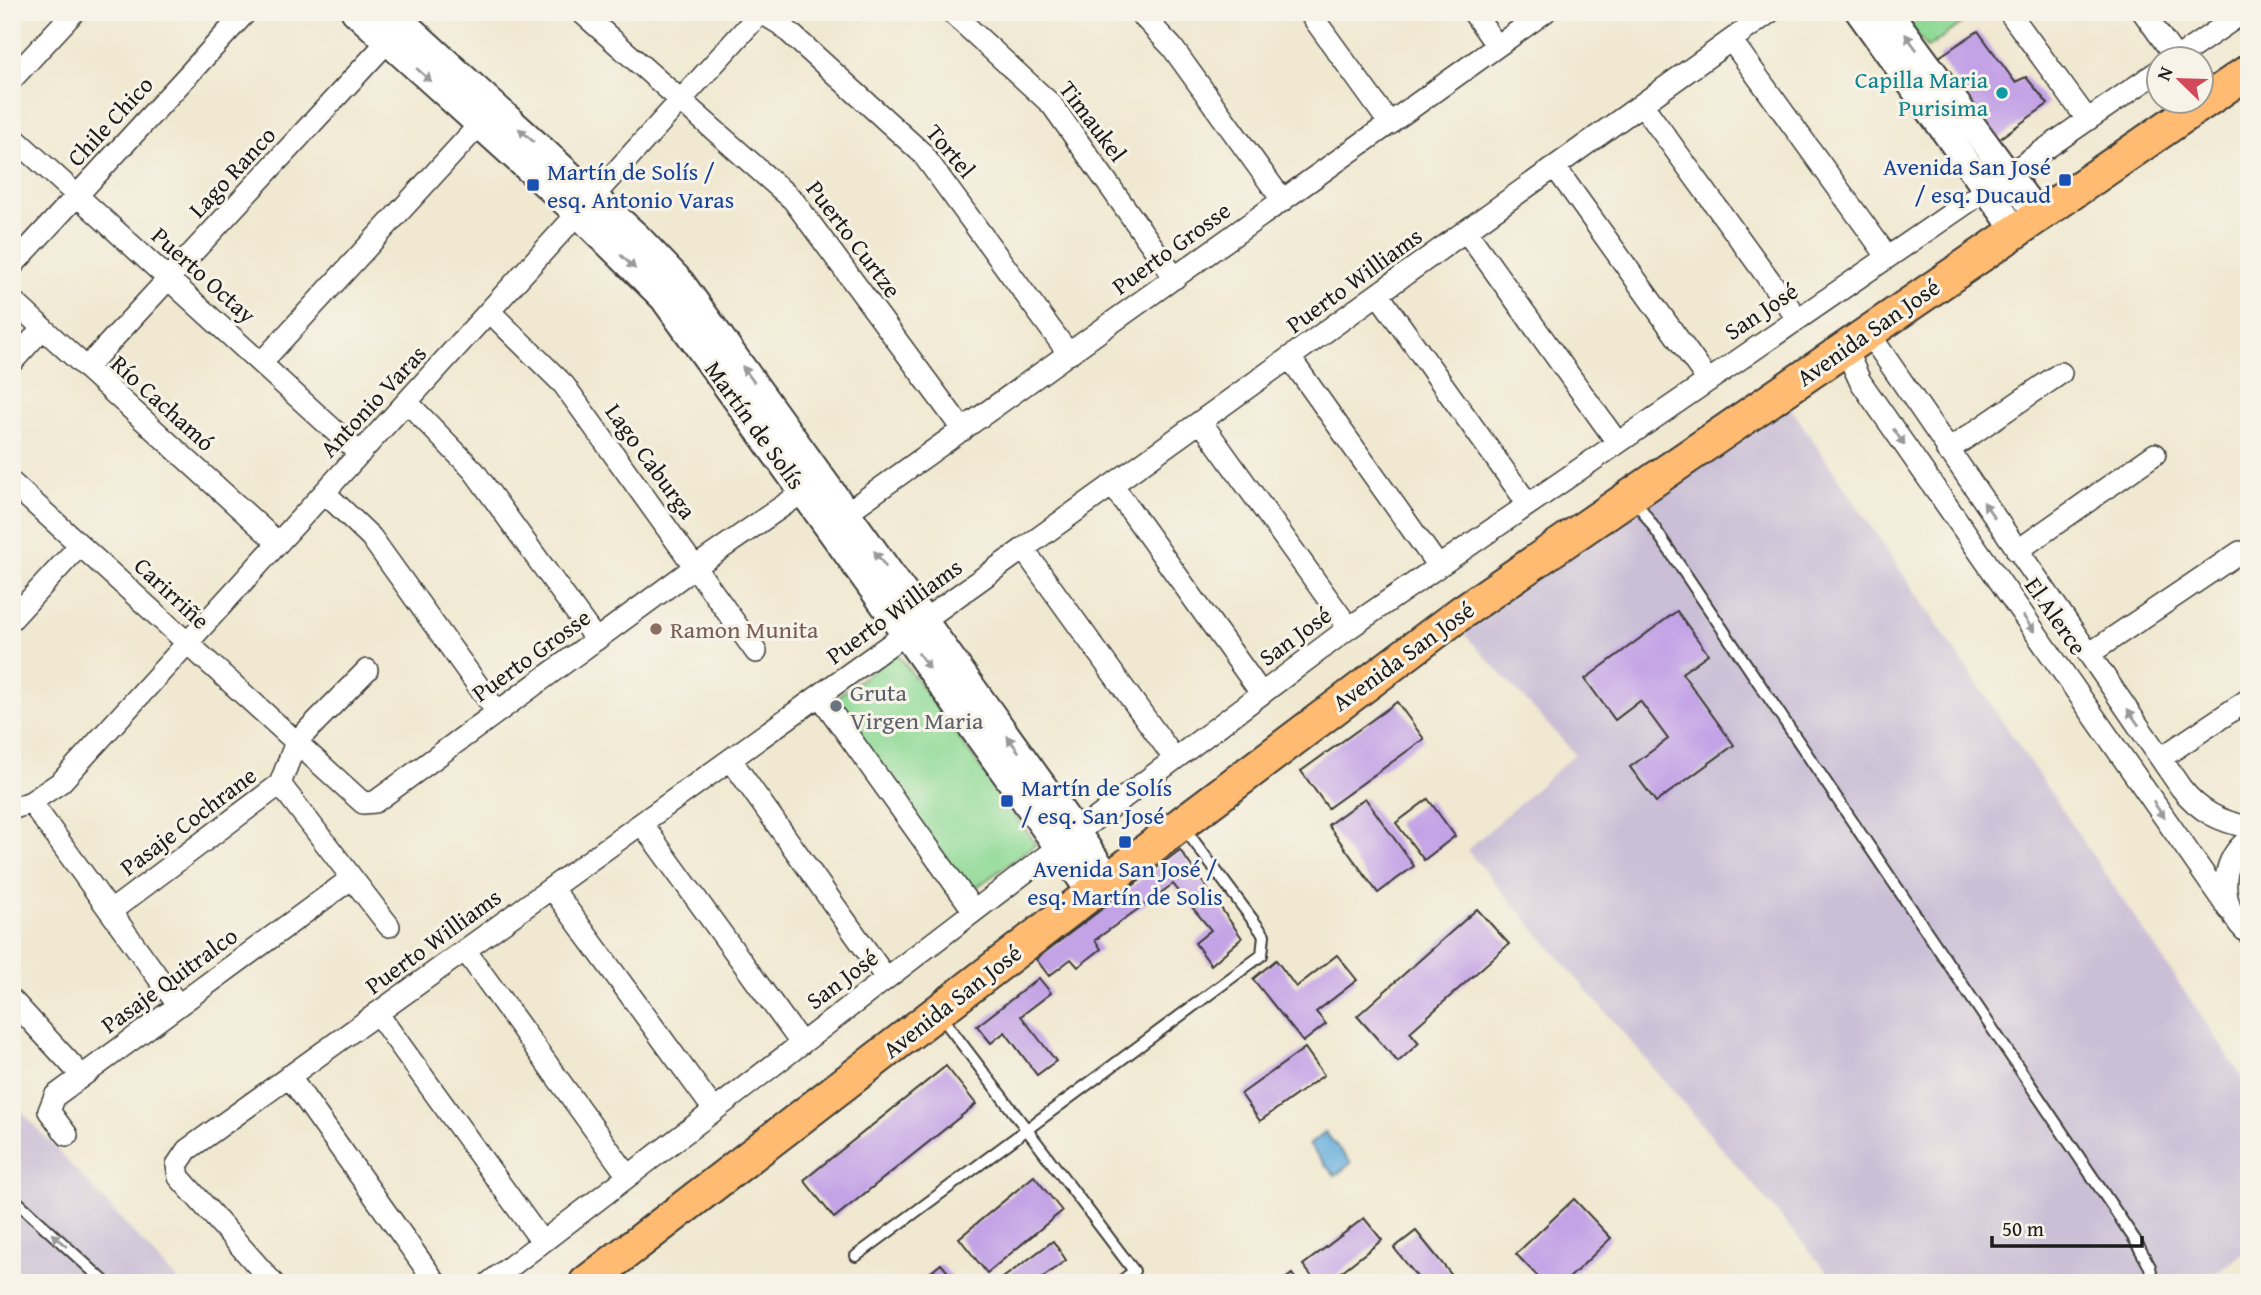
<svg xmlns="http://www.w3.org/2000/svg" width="2261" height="1295" font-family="'Gentium Book Plus',serif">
  <rect width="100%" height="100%" fill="#f7f3e8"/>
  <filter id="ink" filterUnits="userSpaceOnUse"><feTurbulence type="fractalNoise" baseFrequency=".0143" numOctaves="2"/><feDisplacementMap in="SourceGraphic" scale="14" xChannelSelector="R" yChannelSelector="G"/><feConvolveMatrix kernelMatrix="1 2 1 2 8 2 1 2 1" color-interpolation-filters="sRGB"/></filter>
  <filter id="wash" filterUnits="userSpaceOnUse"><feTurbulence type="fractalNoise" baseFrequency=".00686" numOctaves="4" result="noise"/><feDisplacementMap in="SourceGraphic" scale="28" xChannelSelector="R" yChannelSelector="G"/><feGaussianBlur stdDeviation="1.57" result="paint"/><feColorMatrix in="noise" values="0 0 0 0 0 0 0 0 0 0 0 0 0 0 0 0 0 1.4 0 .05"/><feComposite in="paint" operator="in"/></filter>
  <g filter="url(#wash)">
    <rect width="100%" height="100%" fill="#f0e8d0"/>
    <path fill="#cabfd6" d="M1787 402 2249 1087V1249L2203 1283H1837L1467 850 1575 754 1457 626Z
      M12 1101 180 1283H12Z"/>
    <path fill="#8fda96" stroke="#567b59" stroke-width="2" d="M1901 12H1978L1927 48Z
      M897 653 1036 844 970 892 831 701Z"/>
    <path fill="#65addc" stroke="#40647c" stroke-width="2" d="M1325 1132 1351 1163 1335 1176 1309 1145Z"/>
    <g id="blocks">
      <path fill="#c3a2e6" d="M1978 31 2015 82 2026 77 2048 104 1997 140 1939 57Z
        M1677 611 1708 654 1682 673 1734 745 1656 802 1630 767 1668 739 1640 701 1615 720 1585 679Z
        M1397 702 1424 739 1328 808 1301 771Z
        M1365 798 1414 866 1378 893 1328 825Z
        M1428 799 1455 836 1424 860 1396 823Z
        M1180 850 1242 938 1211 965 1195 943 1211 930 1173 884 1095 940 1101 949 1078 967 1071 959 1049 976 1036 959Z
        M1477 909 1509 944 1410 1032 1419 1043 1398 1062 1357 1016Z
        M1337 955 1357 980 1316 1012 1326 1024 1303 1042 1253 979 1276 960 1296 987Z
        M1039 978 1051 993 1021 1016 1056 1061 1037 1075 1005 1032 991 1043 977 1026Z
        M1305 1048 1324 1075 1260 1121 1241 1094Z
        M946 1066 976 1104 834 1218 804 1180Z
        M1034 1176 1062 1211 987 1273 959 1238Z
        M1574 1199 1611 1238 1564 1283H1544L1516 1254Z
        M1364 1218 1382 1240 1327 1283H1317L1303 1265Z
        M1416 1231 1458 1283H1422L1394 1248Z
        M1053 1241 1066 1260 1035 1283H996Z
        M941 1264 957 1283H917Z
        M1292 1274 1299 1283H1280Z"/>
    </g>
  </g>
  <g filter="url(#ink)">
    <use href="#blocks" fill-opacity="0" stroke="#3c3b37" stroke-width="2"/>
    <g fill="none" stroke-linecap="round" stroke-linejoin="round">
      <defs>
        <path id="service" d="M1634 498 2135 1240 2150 1267 2153 1283
          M940 1015 1134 1271 1119 1283
          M12 1197 106 1283
          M856 1256 1262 955 1264 935 1184 828
          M611 1267 623 1283"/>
        <path id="minor" d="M581 12 793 200 963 430
          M760 12 780 24 922 153 1069 354
          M951 12 1052 105 1175 278
          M1139 12 1172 47 1283 201
          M1309 12 1390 124
          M1473 12 1497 46
          M2009 12 2087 119
          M2143 12 2176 58
          M1731 40 1887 256
          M2174 60 2244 12
          M12 79 74 12
          M1642 104 1797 318
          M12 136 360 454
          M1555 167 1707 379
          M1466 231 1617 442
          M12 266 246 12
          M1378 294 1528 504
          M12 300 278 543
          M490 312 564 385 756 652
          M1868 332 2181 788C2199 811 2220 822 2249 827
          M1845 348 1860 381 2229 910
          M1290 358 1438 566
          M12 362 43 328
          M261 363 479 125
          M86 368 387 42
          M407 402 474 471 596 640
          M1201 422 1349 628
          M1947 451 2061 373
          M12 483 363 803 375 802 695 567 803 492
          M1113 486 1261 693
          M325 493 371 537 497 712
          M835 521 1545 12
          M1024 550 1174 758
          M2017 551 2155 454
          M12 619 80 545
          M2089 654 2240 552
          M820 696 974 911
          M2161 758 2249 699
          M731 760 886 978
          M280 784 389 926
          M31 802 178 1005
          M12 809 31 802 61 782 761 12
          M642 824 801 1043
          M2249 839C2216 862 2220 911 2249 934
          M552 888 714 1110
          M111 911 280 784 296 742 367 670
          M465 950 628 1176
          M12 1000 82 1076
          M377 1013 542 1242
          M289 1076 436 1283
          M67 1135 49 1111 55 1096 352 878
          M273 1283 179 1177 177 1165 187 1150 1770 12
          M489 1283 1058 847 1349 628 2160 70"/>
        <path id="tertiary" d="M355 12 579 215 663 298 1091 893
          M392 12 637 236 681 282 1110 879
          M1859 12 2016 231
          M1889 12 2038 215"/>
        <path id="primary" d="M586 1283 1181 824 1462 612 2249 71"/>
      </defs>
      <use href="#service" stroke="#3c3b37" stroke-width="14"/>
      <use href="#minor" stroke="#3c3b37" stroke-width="24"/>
      <use href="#tertiary" stroke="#3c3b37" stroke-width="30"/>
      <use href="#primary" stroke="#3c3b37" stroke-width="37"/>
      <use href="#service" stroke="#fff" stroke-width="10"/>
      <use href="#minor" stroke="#fff" stroke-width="21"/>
      <use href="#tertiary" stroke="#fff" stroke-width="26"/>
      <use href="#primary" stroke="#febb71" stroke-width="33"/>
    </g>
    <defs><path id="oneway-solid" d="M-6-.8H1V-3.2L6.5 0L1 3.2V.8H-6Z" transform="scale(1.75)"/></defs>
    <g fill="#999">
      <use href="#oneway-solid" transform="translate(1911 42) rotate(-126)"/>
      <use href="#oneway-solid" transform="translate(424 75) rotate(42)"/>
      <use href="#oneway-solid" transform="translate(526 135) rotate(-138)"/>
      <use href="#oneway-solid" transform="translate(628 262) rotate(43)"/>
      <use href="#oneway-solid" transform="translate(748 374) rotate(-126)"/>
      <use href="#oneway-solid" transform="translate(1899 437) rotate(55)"/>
      <use href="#oneway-solid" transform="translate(1989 510) rotate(-125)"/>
      <use href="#oneway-solid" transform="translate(880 559) rotate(-126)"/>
      <use href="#oneway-solid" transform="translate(2029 624) rotate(55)"/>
      <use href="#oneway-solid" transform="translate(924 661) rotate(54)"/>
      <use href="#oneway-solid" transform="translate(2133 717) rotate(-125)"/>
      <use href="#oneway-solid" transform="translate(1013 744) rotate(-126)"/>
      <use href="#oneway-solid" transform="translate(2159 810) rotate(55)"/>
      <use href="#oneway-solid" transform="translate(59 1240) rotate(-138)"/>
    </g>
  </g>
  <circle fill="#0f9aa8" stroke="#f7f3e8" stroke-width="2.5" cx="2002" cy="93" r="7"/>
  <g fill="#1a4fb4" stroke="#f7f3e8" stroke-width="2.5">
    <rect x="2058" y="173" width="14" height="14" rx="3.5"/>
    <rect x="526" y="178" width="14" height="14" rx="3.5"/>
    <rect x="1000" y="794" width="14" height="14" rx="3.5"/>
    <rect x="1118" y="835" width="14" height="14" rx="3.5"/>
  </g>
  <circle fill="#8d6e63" stroke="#f7f3e8" stroke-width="2.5" cx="656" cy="629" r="7"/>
  <circle fill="#6b7280" stroke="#f7f3e8" stroke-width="2.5" cx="836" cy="706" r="7"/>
  <g text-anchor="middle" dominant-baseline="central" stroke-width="6" stroke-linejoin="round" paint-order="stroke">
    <g font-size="24" fill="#0d838f" stroke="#f7f3e8" text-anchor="end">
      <text x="1988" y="79">Capilla Maria<tspan x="1988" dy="28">Purisima</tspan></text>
    </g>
    <g font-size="24" fill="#1c1c1c" stroke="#f7f3e8">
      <text transform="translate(110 121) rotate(-47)">Chile Chico</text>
      <text transform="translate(1093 121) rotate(53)">Timaukel</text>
      <text transform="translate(951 151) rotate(50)">Tortel</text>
      <text transform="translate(232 172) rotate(-47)">Lago Ranco</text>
      <text transform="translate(854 239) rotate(53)">Puerto Curtze</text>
      <text transform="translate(1171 248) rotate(-36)">Puerto Grosse</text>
      <text transform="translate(204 275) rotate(42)">Puerto Octay</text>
      <text transform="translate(1354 280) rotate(-36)">Puerto Williams</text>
      <text transform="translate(1761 311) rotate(-34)">San José</text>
      <text transform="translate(1868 332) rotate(-35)">Avenida San José</text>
      <text transform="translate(373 401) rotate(-47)">Antonio Varas</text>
      <text transform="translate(163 403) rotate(42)">Río Cachamó</text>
      <text transform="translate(755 425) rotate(54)">Martín de Solís</text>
      <text transform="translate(651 461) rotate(54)">Lago Caburga</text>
      <text transform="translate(172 593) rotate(43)">Carirriñe</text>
      <text transform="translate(894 611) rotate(-36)">Puerto Williams</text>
      <text transform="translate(2056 616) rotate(55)">El Alerce</text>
      <text transform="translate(1295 636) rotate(-36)">San José</text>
      <text transform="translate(531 655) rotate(-36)">Puerto Grosse</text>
      <text transform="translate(1403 656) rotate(-36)">Avenida San José</text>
      <text transform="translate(188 821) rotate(-37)">Pasaje Cochrane</text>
      <text transform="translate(433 941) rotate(-36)">Puerto Williams</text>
      <text transform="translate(842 979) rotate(-37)">San José</text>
      <text transform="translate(169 980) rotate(-36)">Pasaje Quitralco</text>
      <text transform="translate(952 1001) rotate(-38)">Avenida San José</text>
    </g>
    <g font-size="24" fill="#164399" stroke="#f7f3e8" text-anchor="start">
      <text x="2051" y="166" text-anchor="end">Avenida San José<tspan x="2051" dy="28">/ esq. Ducaud</tspan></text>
      <text x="547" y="171">Martín de Solís /<tspan x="547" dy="28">esq. Antonio Varas</tspan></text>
      <text x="1021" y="787">Martín de Solís<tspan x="1021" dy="28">/ esq. San José</tspan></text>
      <text x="1125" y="868" text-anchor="middle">Avenida San José /<tspan x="1125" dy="28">esq. Martín de Solis</tspan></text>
    </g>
    <g font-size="24" fill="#785e54" stroke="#f7f3e8" text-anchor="start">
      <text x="670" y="629">Ramon Munita</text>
    </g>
    <g font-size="24" fill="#5b616d" stroke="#f7f3e8" text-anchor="start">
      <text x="850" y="692">Gruta<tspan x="850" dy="28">Virgen Maria</tspan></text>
    </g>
  </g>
  <rect width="2261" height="1295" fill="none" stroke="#f7f3e8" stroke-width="42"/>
  <g transform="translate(2180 80) rotate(293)"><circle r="33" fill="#f7f3e8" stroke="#9f9d96" stroke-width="2"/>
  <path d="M0-5L12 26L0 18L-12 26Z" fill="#d1495b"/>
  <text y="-10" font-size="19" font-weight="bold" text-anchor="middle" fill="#1c1c1c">N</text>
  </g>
  <path d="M1992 1236v10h150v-10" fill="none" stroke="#1c1c1c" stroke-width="3.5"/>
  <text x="2002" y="1236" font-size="21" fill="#1c1c1c" stroke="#f7f3e8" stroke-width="5" paint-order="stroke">50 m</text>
</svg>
